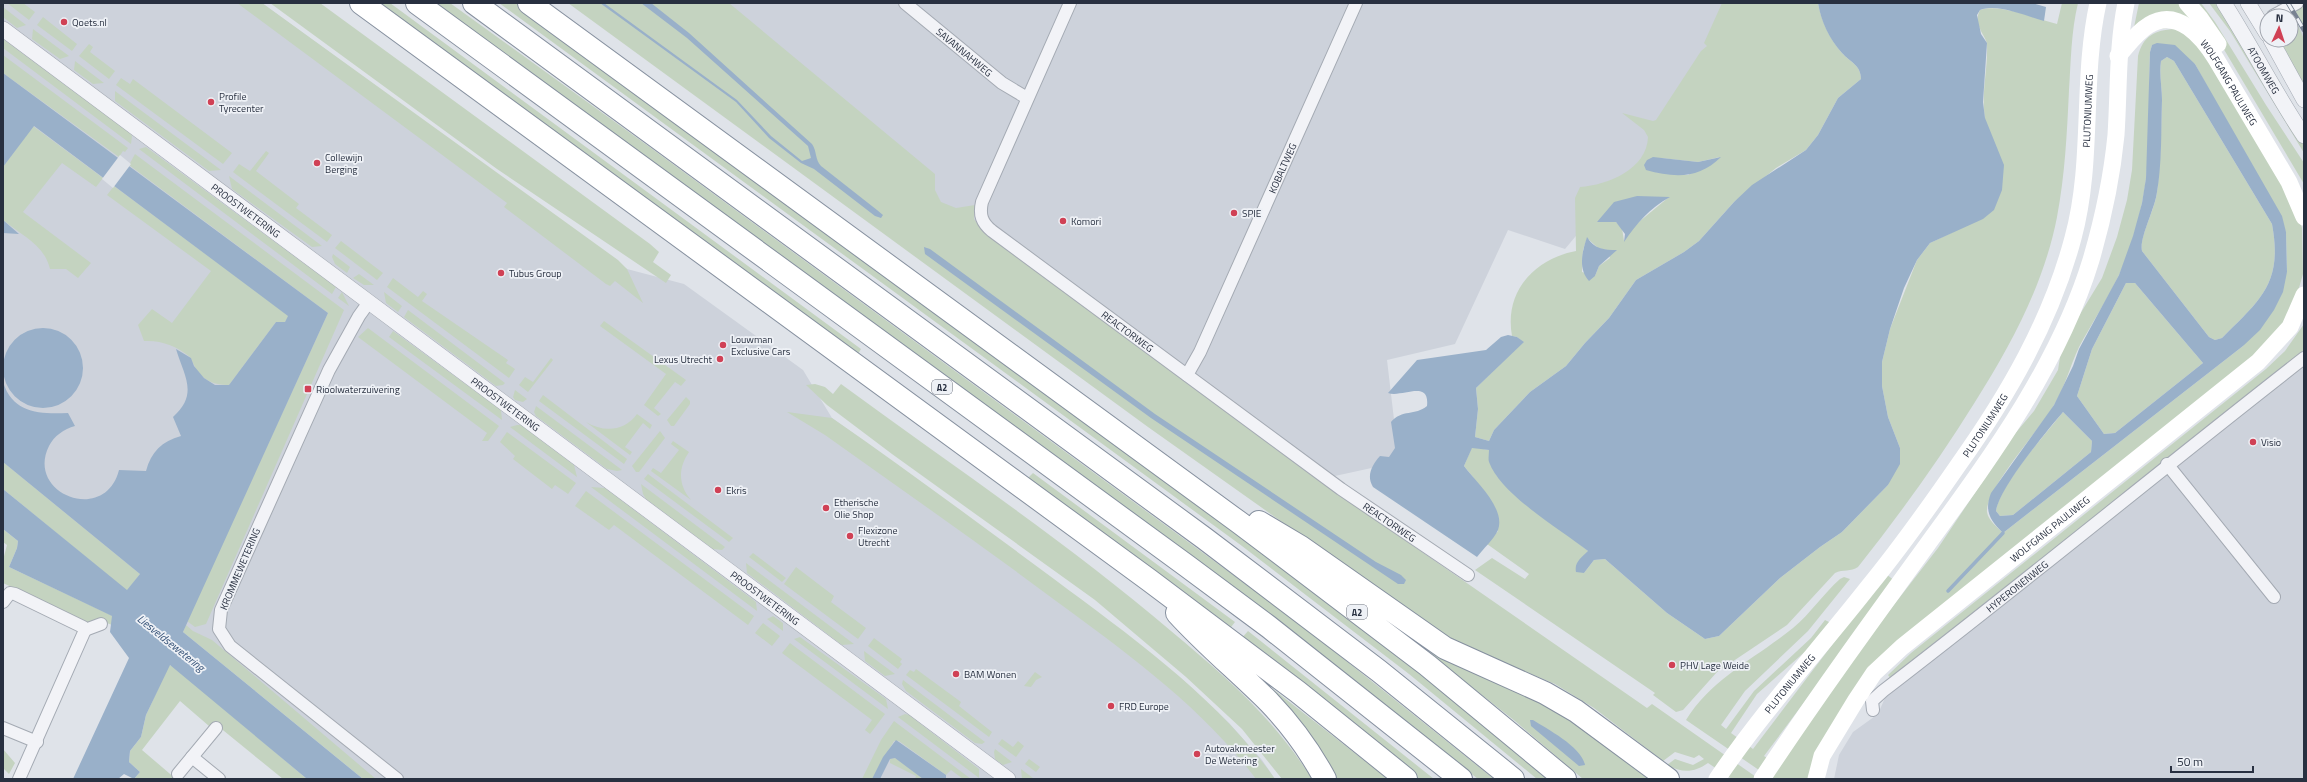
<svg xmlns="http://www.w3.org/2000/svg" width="2307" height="782" font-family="'Titillium Web',sans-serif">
  <rect width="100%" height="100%" fill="#dfe3e9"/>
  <path fill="#cdd2db" d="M3 3H262L627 269 684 284 803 370 832 418 932 490 1183 680 1229 723 1262 760 1275 779H365L3 485Z
    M660 3H1762L1755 22 1565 249 1508 230 1455 344 1387 360 1399 462 1312 481Z
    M2276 3H2304V51L2291 16H2284Z
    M2304 356V779H1834L1839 755 1853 732 1878 714 1888 691Z"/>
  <path fill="#c4d3c0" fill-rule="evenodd" d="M7 3H23L35 12 29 20Z
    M237 3H262L618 260 627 269 643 303 615 281 610 286 606 284 504 207 507 203Z
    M270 3H320L650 244 659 252 653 262 671 275 666 283 497 169Z
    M371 3H390L861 349 858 354Z
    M434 3H450L651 148 1300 624 1494 779H1478L1293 632 645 156Z
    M499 3H516L746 170 1416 667 1553 779H1537L1409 674 1242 546Z
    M568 3H729L935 174V190L941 202 956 208 975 205 974 219 984 233 1308 473 1647 708 1652 704 1759 779H1732L1708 763C1694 773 1682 773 1667 765L1675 759 1693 765 1704 759 1699 755 1694 758 1675 752 1663 761 1594 708 1555 684 1464 646 1416 617 1148 427Z
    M1722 3H1818C1821 20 1830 40 1842 53 1850 62 1861 65 1861 79L1838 98 1818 135 1806 150 1776 168 1734 202 1699 241 1684 252 1636 280 1609 318 1585 343 1566 366 1530 392 1494 430 1489 441 1475 437 1478 409 1476 388 1523 342 1517 337 1512 336C1504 292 1534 259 1576 251L1575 198 1580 187C1608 185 1647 169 1648 137L1644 130 1622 113 1653 121 1656 120 1701 51 1707 46 1704 43ZM1720 157 1688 175 1655 172 1661 158 1698 162ZM1669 197 1634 226 1624 241 1622 228 1616 222H1597ZM1587 238 1598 248 1607 250 1610 258 1599 266 1595 276 1582 272 1583 250Z
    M2062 3H2078C2071 32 2071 61 2069 90 2067 133 2065 175 2057 217 2044 284 2011 345 1975 402 1939 460 1900 514 1858 567 1851 572 1843 569 1835 573L1787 625 1717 672 1683 710 1676 712 1653 695 1655 693 1475 570 1492 558 1525 579 1529 574 1487 544 1498 531 1473 477 1464 466 1472 447 1489 450V461L1497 476 1588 551 1584 573 1594 560 1605 559 1667 613 1705 639 1719 636 1780 578 1820 547 1842 532 1888 485 1900 448 1888 417 1882 386V362L1890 329 1917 260 1930 243 1953 232 1985 118C1981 93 1988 70 1987 45 1987 36 1972 26 1980 10 1999 3 2037 19 2057 24Z
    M2139 3H2184L2195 25 2133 32Z
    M2192 3H2201L2215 22 2266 105 2304 163V184L2213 31Z
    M2209 3H2215L2234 29 2304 141V153L2230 31Z
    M2304 5V26L2295 11Z
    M3 7 26 25 17 28 3 17Z
    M2292 12 2304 39V84L2278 40H2291V16L2287 15Z
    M43 17 77 44 72 51 37 25Z
    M33 29 69 56 60 59 32 39Z
    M2174 29 2183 32 2202 50 2296 208 2302 228 2303 274 2295 302 2284 325 2267 346 1897 641 1812 779H1772L1686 720C1712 678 1756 658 1793 628 1811 613 1823 594 1840 579L1844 577 1850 579 1808 631 1745 691 1721 725 1726 729 1754 691 1811 638 1825 620 1831 623 1816 642 1757 694 1731 733 1753 749 1886 574 1895 581 1764 756 1776 764 1834 682 1938 548 2013 436 2034 411 2058 370 2061 351 2074 324 2102 278 2117 237 2127 200 2132 170 2138 56C2143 36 2155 30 2174 29ZM2152 45 2195 64 2286 232 2287 272 2243 346 2003 533C1997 527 1988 520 1987 512 1985 489 2041 428 2054 405 2065 387 2070 366 2079 347 2092 323 2107 300 2119 275 2129 253 2137 227 2142 203 2152 159 2148 98 2150 52Z
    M3 39 130 133 132 136 131 144 3 48Z
    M89 44 93 47 90 52 115 71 109 79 79 56Z
    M3 55 128 148 125 152 123 151 119 157 3 73Z
    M2167 57 2174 61 2272 224C2283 283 2261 299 2222 338L2215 340 2209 337 2142 251C2139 237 2155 210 2157 192 2161 163 2161 130 2162 100 2162 87 2159 74 2161 61Z
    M75 61 104 83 93 84 74 70Z
    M121 78 130 84 133 79 232 153 223 164 116 85Z
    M115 91 221 170 209 171 115 101Z
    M33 126 103 178 96 187 62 163 23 212 91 263 78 278 66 269H50C44 244 22 236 3 220V167Z
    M146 147 336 287 332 294 139 149Z
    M266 151 269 153 256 171 299 204 296 208 332 235 327 242 233 172 239 164 250 171Z
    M135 154 344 310 206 624 195 627 187 621 328 313 129 165Z
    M229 176 322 246 312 247 232 189Z
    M114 186 289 316 285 322H276L229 385C214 385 201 380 194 365 192 362 192 359 190 357 177 346 161 340 144 341L138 325 152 309 172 323 211 271 107 195Z
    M341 241 383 273 377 280 335 248Z
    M333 254 350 267 347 273 335 264 332 257Z
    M359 274 374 285H364L353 278Z
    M393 278 418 297 423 291 427 294 422 301 508 360 506 363 515 369 509 378 387 287Z
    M2126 283H2135L2203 363 2115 433 2104 434 2077 396 2092 349Z
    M342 292 349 306 338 298Z
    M384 292 402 306 398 312 386 303Z
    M408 310 505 383 503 385 496 386 404 317Z
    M604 321 686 380 681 386 675 382 654 408 661 414 658 416 644 405 666 374 600 326Z
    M2304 324V350L1891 679 1888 675 1911 653 2266 369 2285 351Z
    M368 328 499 426 488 441H482L487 433 358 337Z
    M393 331 501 410 502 420 389 337Z
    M551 358 553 360 528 392 519 385 525 377 533 382Z
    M815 384 825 387 833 394 841 384C951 465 1067 542 1171 631 1227 678 1272 716 1312 779H1282L1242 729 1186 677 1095 600 892 454 827 405 806 385Z
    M515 390 527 399 523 402 515 400 513 397Z
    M543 395 627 459 624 464 539 401Z
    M686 397 690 401V404L674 426H671L667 420Z
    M536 406 622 470 617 471 607 469 536 416 534 412Z
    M787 412 832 418C907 470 981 525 1054 579 1133 638 1218 698 1275 779H1256C1203 708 1127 653 1056 601 980 544 902 490 825 435Z
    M2063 412 2092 441 2091 452 2013 515 2000 516 1996 511C2000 484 2045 435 2063 412Z
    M637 414 652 425 650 429 643 423 625 447 632 452 630 455 586 422C604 433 625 431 637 414Z
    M517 425H521L574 465 577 477 510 427Z
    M660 431 665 438 639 472H636L632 466Z
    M507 432 576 483 568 494 555 485 552 489 513 459 515 456 500 442Z
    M673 441 689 452C678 468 678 485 691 500L651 471 653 468 661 473 679 450 671 444Z
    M3 462 140 574 127 591 3 489Z
    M1033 473 1235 622 1228 631 1025 481Z
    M648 474 733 538 729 542 644 479Z
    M641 484 725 547 722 550 713 549 646 499 643 494Z
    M591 487 605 488 756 602 757 611Z
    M586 491 754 616 748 625 614 525 609 530 575 506Z
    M3 529 18 541 17 548 9 567 113 616 112 625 102 621 89 624 3 583V560L7 545 3 542Z
    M753 553 786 578 782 582 749 557Z
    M746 563 854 644 842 645 747 573Z
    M796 567 834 596 831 602 866 628 858 639 784 584Z
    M773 616 783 623V631L767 619Z
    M1385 619 1547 701 1650 774 1647 779H1583L1515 721Z
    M763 623 780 636 772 646 755 633Z
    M186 625 193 631 212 640 376 779H363L183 632Z
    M1248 631 1434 779H1419L1240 640Z
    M800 637 886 699 888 709 794 639Z
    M874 638 902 659 900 662 902 664 898 669 868 646Z
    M790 643 885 714 870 734 865 730 872 720 782 653Z
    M864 651 895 674 885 676 865 661Z
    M169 665 173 666 307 779H283L213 722 209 726 180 701 142 750 176 779H134L140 772 129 762 130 751 141 737 146 715Z
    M916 669 961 702 959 706 992 732 989 737 906 675 910 670 914 672Z
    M1035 672 1042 677 1036 680 1031 687 1024 686Z
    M1260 679 1388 779H1333Z
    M903 680 985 742 982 744 975 743 906 691 902 684Z
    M905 714 909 715 979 769V778L898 717Z
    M894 721 971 779H963L951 770 946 775 899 741H894L872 779H862L881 740Z
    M1002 739 1013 747 1018 741 1024 746 1016 757 998 744Z
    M3 749 15 763 9 774 3 768Z
    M995 749 1012 762 1003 765 995 759 994 752Z
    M895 758 899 760 923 779H915L916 776 890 763V759Z
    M1029 759 1040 767 1036 772 1025 764Z
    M1021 769 1033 778 1022 779Z"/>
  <path fill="#99b0c9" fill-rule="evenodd" d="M600 3H604L737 100 771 136 802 161 811 158 808 146 687 38 641 3H651L689 33 812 144C817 151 815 160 821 166L877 210 883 215 881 218 875 216 814 169 801 163 769 138 736 102Z
    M1818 3H2032L2046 7 2044 21C2025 16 1998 3 1980 10L1977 15 1981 34 1987 43 1983 102 1985 118 2004 165 2002 190 1994 210 1983 219 1930 243 1917 260 1904 288 1890 329 1882 362V386L1888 417 1900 448V464L1888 485 1842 532 1820 547 1780 578 1719 636 1705 639 1667 613 1605 559 1594 560 1584 573 1576 572C1574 562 1582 557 1588 551 1560 529 1501 495 1489 462 1488 459 1489 454 1489 450L1472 448 1464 466C1475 481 1506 508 1498 530 1494 539 1483 549 1477 557L1373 487C1366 476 1372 465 1380 456L1389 457 1395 448 1391 422C1402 409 1415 416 1427 406 1430 379 1402 398 1388 393L1417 360 1486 350 1501 337 1508 335 1517 337 1524 342 1476 388 1478 409 1475 437 1489 441 1494 430 1530 392 1566 366 1585 343 1609 318 1636 280 1684 252 1699 241 1734 202 1752 185 1806 150 1818 135 1838 98 1861 79C1861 65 1850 62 1842 53 1829 39 1821 21 1818 3Z
    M2157 43 2175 45 2195 64 2282 216 2286 232 2287 272 2283 292 2274 310 2260 330 2243 346 2003 533C1990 520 1984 511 1991 493L2054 405 2073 366 2079 349 2119 275 2133 236 2142 203 2146 178 2150 52 2152 45ZM2167 57 2174 61 2272 224C2283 283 2261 299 2222 338L2215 340 2209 337 2142 251C2139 238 2155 209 2157 192 2162 163 2161 130 2162 100 2162 87 2159 74 2161 61ZM2126 283H2135L2203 363 2115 433 2104 434 2077 396 2092 349ZM2063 412 2092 441 2091 452 2013 515 2000 516 1996 511C2000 487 2046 432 2063 412Z
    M3 73 328 313 183 632 363 779H307L170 665 146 715 141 737 130 751 129 762 140 772 134 779 124 774 118 779H73L129 658 110 632 112 616 9 567 17 548 18 541 3 529V489L127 590 140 574 3 462V382C13 414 40 414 68 413L75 426C64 429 54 436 49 446 25 494 105 525 119 470L146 471C151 452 162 441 181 436L173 417C199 394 184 376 176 349L191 358 194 366 204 378 215 385H229L276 322H285L288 316 34 126 3 167Z
    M1653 157 1698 162 1721 157C1699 179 1675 178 1646 170L1644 165 1647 160Z
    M1637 196 1670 197C1650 208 1637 223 1624 242L1625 234 1616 222H1597L1614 202Z
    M3 220 19 234 3 233Z
    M1587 237C1594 249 1604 250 1617 250L1599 266 1595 276 1589 281C1578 269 1582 252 1587 237Z
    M924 247 930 249 1155 414 1376 562 1401 575 1406 580 1404 584H1398L1151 418 925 254Z
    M3 368a40 40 0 1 1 80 0a40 40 0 1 1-80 0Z
    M1530 720H1533C1547 729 1582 747 1585 765L1579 766 1531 726Z
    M896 740 946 775V779H923L895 758 890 759 880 779H872L883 757Z"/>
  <path fill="#dfe3e9" d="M120 155 131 164 113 188 102 179Z"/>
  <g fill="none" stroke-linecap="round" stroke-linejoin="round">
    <path stroke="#99b0c9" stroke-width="3.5" d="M1948 591 2003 533"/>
    <defs>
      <g id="minor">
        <path id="s1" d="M905 3 1002 83 1027 98"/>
        <path id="s2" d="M1070 3 982 202C979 215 982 223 992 231L1341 489 1468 575"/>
        <path d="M2273 16 2297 3"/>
        <path d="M369 302 359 316 329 370 221 610 219 629 230 646 397 779"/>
        <path id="s3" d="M1187 375 1200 352 1356 3"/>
        <path d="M2167 464 2274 597"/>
        <path d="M3 602 10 593 15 594 83 627 85 630 19 779"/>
        <path d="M85 630 101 624"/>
        <path id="s4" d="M1873 710 1872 701 1883 691C2025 582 2163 468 2304 358"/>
        <path d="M3 728 37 742"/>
        <path d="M192 757 219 779"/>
        <path d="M178 774 216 728"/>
      </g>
      <g id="tertiary">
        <path id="s5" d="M2224 3C2252 47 2275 93 2304 136"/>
        <path d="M2248 3 2267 34"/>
        <path id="s6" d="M3 29 1008 779"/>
        <path d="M2271 40 2304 100"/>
      </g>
      <path id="motorway" d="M361 3 1149 580 1298 692 1406 779
        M417 3 1187 566 1269 627 1461 779
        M474 3 1204 538 1379 671 1513 779
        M529 3 1240 523 1427 665 1565 779
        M1259 522 1301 547 1445 648 1545 693 1576 711 1668 779
        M1177 613C1206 645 1239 672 1269 702 1291 725 1310 751 1325 779"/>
    </defs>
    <use href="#minor" stroke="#a4aab3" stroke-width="14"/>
    <use href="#tertiary" stroke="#a4aab3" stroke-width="16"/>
    <use href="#motorway" stroke="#86909f" stroke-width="24"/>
    <use href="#minor" stroke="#f2f3f7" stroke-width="12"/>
    <use href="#tertiary" stroke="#f2f3f7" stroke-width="15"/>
    <g stroke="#fff" stroke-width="17">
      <path d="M2187 3 2200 18 2218 44"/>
      <path id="s7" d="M2118 56C2128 45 2137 32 2149 25 2178 7 2203 38 2216 59L2289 182 2304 217"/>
      <path id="s8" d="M1717 779C1763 711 1818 651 1869 586 1901 547 1930 506 1959 464 2008 395 2051 321 2073 238 2094 161 2081 80 2098 3"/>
      <path d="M1762 779C1815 699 1871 622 1927 545 1991 457 2059 365 2091 260 2103 219 2112 176 2116 135 2119 90 2117 47 2126 3"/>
      <path id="s9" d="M1816 779 1822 756 1856 700 1874 673 1902 647 2258 362 2290 327 2304 295"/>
    </g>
    <use href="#motorway" stroke="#fff" stroke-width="22"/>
    <defs>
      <path id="rail" d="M2288 3 2304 30"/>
    </defs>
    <use href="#rail" stroke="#788292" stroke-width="4.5"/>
    <use href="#rail" stroke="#eef1f6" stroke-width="3" stroke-dasharray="9" stroke-linecap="butt"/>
  </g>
  <g fill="#d04155" stroke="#eef1f6" stroke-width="1.5">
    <circle cx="64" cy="22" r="4"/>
    <circle cx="211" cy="102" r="4"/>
    <circle cx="317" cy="163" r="4"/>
    <circle cx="1234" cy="213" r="4"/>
    <circle cx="1063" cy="221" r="4"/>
    <circle cx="501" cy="273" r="4"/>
    <circle cx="723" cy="345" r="4"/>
    <circle cx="720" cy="359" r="4"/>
    <rect x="304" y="385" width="8" height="8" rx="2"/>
    <circle cx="2253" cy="442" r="4"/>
    <circle cx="718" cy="490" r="4"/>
    <circle cx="826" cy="508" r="4"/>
    <circle cx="850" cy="536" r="4"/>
    <circle cx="1672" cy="665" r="4"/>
    <circle cx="956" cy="674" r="4"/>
    <circle cx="1111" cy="706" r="4"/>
    <circle cx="1197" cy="754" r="4"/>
  </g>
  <g text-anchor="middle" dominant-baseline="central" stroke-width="3.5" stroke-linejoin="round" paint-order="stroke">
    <g fill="#eef1f6" stroke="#636a77" stroke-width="1">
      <rect x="932" y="380" width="20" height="14" rx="3"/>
      <rect x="1347" y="605" width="20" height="14" rx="3"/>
    </g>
    <g font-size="9" font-weight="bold" fill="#283040">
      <text x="942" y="387">A2</text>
      <text x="1357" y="612">A2</text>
    </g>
    <g font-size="10" fill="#283040" stroke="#eef1f6" text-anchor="start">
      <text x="72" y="22">Qoets.nl</text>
      <text x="219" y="96">Profile<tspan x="219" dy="12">Tyrecenter</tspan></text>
      <text x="325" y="157">Collewijn<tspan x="325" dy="12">Berging</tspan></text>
      <text x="1242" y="213">SPIE</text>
      <text x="1071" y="221">Komori</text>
      <text x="509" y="273">Tubus Group</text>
      <text x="731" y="339">Louwman<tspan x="731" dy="12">Exclusive Cars</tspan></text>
      <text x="712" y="359" text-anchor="end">Lexus Utrecht</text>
      <text x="316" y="389">Rioolwaterzuivering</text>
      <text x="2261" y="442">Visio</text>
      <text x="726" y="490">Ekris</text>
      <text x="834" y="502">Etherische<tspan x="834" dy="12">Olie Shop</tspan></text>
      <text x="858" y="530">Flexizone<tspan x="858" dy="12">Utrecht</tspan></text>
      <text x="1680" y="665">PHV Lage Weide</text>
      <text x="964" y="674">BAM Wonen</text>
      <text x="1119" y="706">FRD Europe</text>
      <text x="1205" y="748">Autovakmeester<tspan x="1205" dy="12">De Wetering</tspan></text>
    </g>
    <g font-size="10" fill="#283040" stroke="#eef1f6">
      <text stroke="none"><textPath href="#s1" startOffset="77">SAVANNAHWEG</textPath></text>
      <text stroke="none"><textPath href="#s5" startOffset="78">ATOOMWEG</textPath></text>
      <text stroke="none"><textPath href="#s7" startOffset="155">WOLFGANG PAULIWEG</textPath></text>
      <text stroke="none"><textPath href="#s8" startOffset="780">PLUTONIUMWEG</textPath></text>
      <text stroke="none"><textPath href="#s3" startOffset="228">KOBALTWEG</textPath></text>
      <text stroke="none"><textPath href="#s6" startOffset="303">PROOSTWETERING</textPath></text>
      <text stroke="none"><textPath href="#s2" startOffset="419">REACTORWEG</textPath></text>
      <text stroke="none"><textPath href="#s6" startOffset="627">PROOSTWETERING</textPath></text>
      <text stroke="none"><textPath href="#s8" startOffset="444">PLUTONIUMWEG</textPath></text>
      <text stroke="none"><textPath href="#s2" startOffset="743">REACTORWEG</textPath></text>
      <text stroke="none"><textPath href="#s9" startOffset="349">WOLFGANG PAULIWEG</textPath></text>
      <text transform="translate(240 569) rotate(-67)">KROMMEWETERING</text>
      <text stroke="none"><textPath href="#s4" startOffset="194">HYPERONENWEG</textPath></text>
      <text stroke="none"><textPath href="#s6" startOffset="951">PROOSTWETERING</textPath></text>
      <text stroke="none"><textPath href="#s8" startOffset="120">PLUTONIUMWEG</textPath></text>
    </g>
    <g font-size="11" font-style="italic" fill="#314e74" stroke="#eef1f6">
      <text transform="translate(171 643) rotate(39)">Liesveldsewetering</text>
    </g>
  </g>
  <rect width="2307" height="782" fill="none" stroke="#283040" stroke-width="8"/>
  <g transform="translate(2279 28) rotate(3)"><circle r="19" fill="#eef1f6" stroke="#9fa4ad"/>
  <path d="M0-3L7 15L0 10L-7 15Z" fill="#d04155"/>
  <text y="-6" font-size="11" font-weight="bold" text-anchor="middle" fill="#283040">N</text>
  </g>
  <path d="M2171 766v6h82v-6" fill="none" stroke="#283040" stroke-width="2"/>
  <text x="2177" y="766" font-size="12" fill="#283040" stroke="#eef1f6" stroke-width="3" paint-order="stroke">50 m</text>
</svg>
